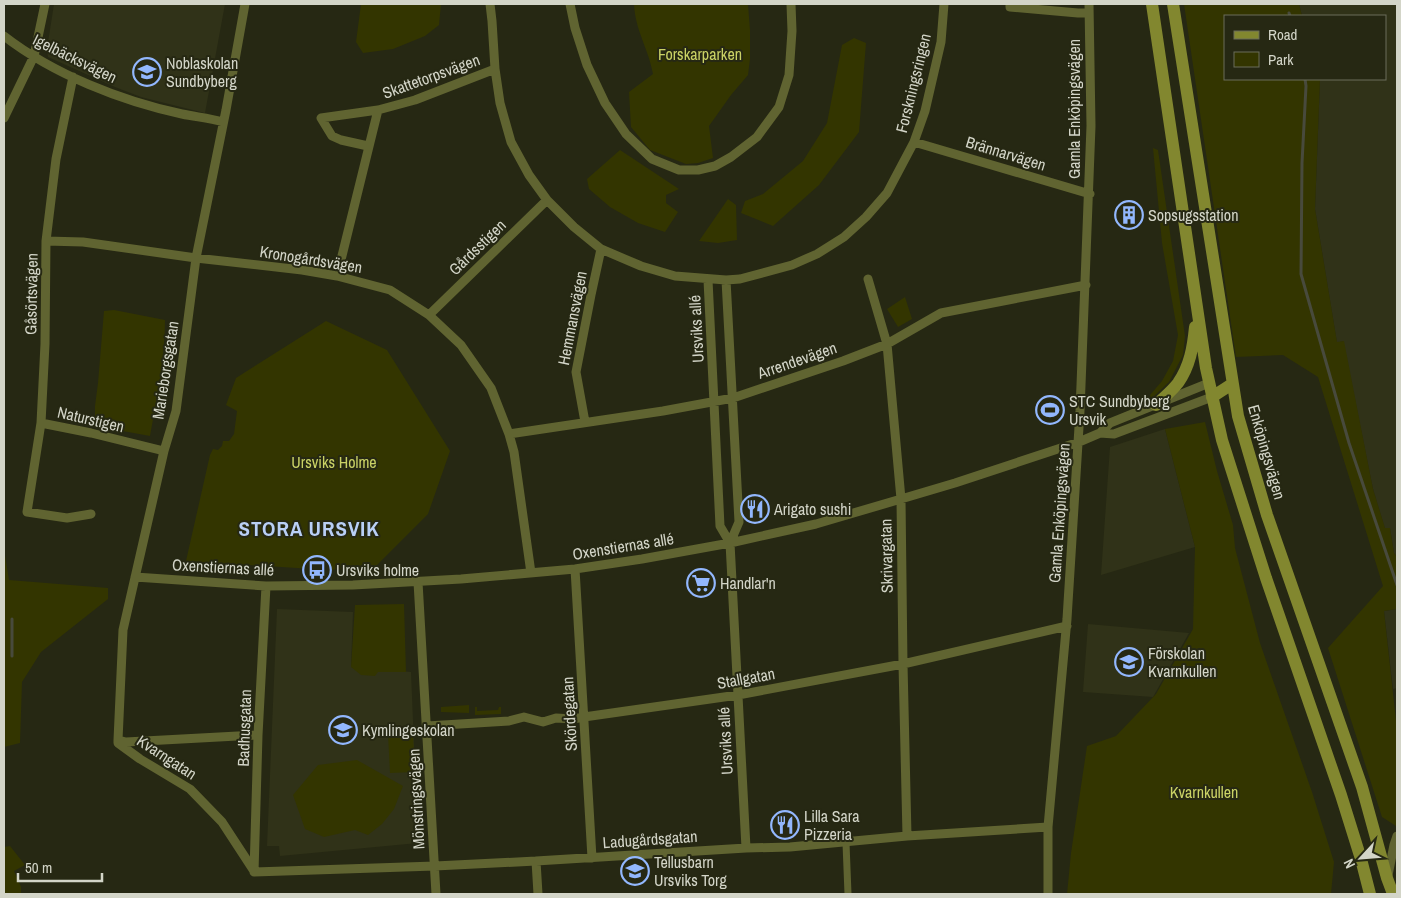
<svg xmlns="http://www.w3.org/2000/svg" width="1401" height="898" font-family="'Archivo Narrow',sans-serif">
  <rect width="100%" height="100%" fill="#262813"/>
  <path fill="#303218" d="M54 4H225L205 113 141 97 115 87 48 57 47 49Z
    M1299 4H1397V557L1394 553 1390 528 1385 529 1373 489 1343 341 1337 343 1315 209 1320 79H1385V16H1302Z
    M1165 429 1195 547 1101 575 1110 447Z
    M277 609 353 612 351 667 411 672 418 843 280 856 279 846H267Z
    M1397 609V688L1393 689 1384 611Z
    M1088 624 1189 633 1153 697 1083 692Z"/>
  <path fill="#333500" d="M361 4H441L439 25 425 36 393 49 363 53 356 42Z
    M634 4H748L750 30V59L748 75 731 95 709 126 713 158 698 163 686 164 650 150 631 127 629 92 653 74C649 50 635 30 634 4Z
    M1184 4H1299L1302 16H1225V79H1320L1315 209 1337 342 1344 341 1373 489 1385 528H1390L1394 553 1397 557V609L1384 611 1397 730V824L1396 826 1382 817 1328 648 1383 586 1318 377 1283 355 1236 357Z
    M854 38 866 43 859 132 819 185 773 226 741 213 745 201 763 194 803 161 827 123 842 45Z
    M1153 148 1158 150 1185 336 1183 355 1169 382 1151 399 1150 395 1162 381 1173 361 1178 335 1162 243Z
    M620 150 679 189 666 195V203L678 212 665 232 638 223 610 207 589 189 587 179Z
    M728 199 736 205 737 240 718 243 699 241Z
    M905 297 912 319 898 327 887 309Z
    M114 310 165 320C165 358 157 397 150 436L95 426V406L98 383 104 311Z
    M326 321 387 350 450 451 428 514 375 567 328 570 186 561 210 455 213 449 218 450 222 446 223 441H229L234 434 237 411 226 405 236 378Z
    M1205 422 1217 471 1233 525 1235 548 1260 643 1312 792 1334 862 1331 894H1067L1071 853 1087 746 1116 736 1156 694 1193 629 1195 547 1165 429Z
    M4 549 9 580 108 588V599L41 652 22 682 20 743 4 747Z
    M404 604 406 672H378L375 676 361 675 351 667 355 605Z
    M469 705V713L441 712V707Z
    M475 707H477V711L498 710 499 707H501V714L475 715Z
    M413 733 415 772 390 773 388 734Z
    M357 760 403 786 394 809 382 824 368 835 355 830 324 837 305 829 293 795 318 765Z
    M10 846 25 865 14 871 21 887V894H4V847Z"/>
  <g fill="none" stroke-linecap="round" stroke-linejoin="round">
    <path stroke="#484a3c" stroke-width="3" d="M1289 13 1290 16
      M1305 79 1306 86 1302 163 1301 274 1349 443 1397 585
      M12 656V619"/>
    <path stroke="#606431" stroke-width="7" d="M846 843 848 894"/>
    <path stroke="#606431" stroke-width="9" d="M490 4 492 21 495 69 500 103 511 142 529 175 547 200 574 227 601 249 641 266 675 276 726 280 740 279 792 265 817 254 844 237 866 217 887 193 914 142 925 111 941 42 944 4
      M570 4 575 28 587 65 605 103 626 134 652 159 679 170H698L715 166 731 157 757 137 779 107 789 75 792 31 791 4
      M1010 4V7L1078 13H1089
      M4 36C53 74 121 101 182 114 196 117 209 118 223 122
      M73 77 56 159 46 241 45 344 41 423 27 512 67 518 91 514
      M4 118 34 56 45 4
      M914 142 1090 194
      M368 146 341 140 332 136 321 118 378 110 415 100 495 69
      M46 241 83 242 196 258 302 270 337 276 390 290 429 315 461 345 491 388 509 434 514 452 531 573
      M337 276 378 110
      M868 279 887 344 901 499 903 664 907 836
      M708 280 720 526 730 543
      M726 280 739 522 730 543 746 848
      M429 315 547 200
      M585 422 576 372 591 295 601 249
      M41 423 91 433 164 451
      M1100 433 1114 434 1212 397
      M509 434 663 411 733 398 843 361 887 344 941 313 1086 285
      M575 569 592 858
      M135 577 266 586 353 585 461 579 575 569 642 559 730 543 816 524 901 499 955 483 1079 442 1100 433 1110 423 1209 383
      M418 582 436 894
      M427 726 509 721 524 717 543 722 556 718 573 719 584 717 738 695 903 664 1067 626
      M118 740 123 630 164 451 176 411 196 258 226 110 245 4
      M118 740V743L140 759 190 789 222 822 254 871
      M118 740 126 742 258 735
      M536 861 538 894
      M254 872 435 866 536 861 746 848 790 847 907 836 1048 827
      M254 872 258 735 266 586
      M1388 875 1394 845 1397 836
      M1048 894V827L1067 619 1080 411 1091 126 1089 4"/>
    <path stroke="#82872f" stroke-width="12" d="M1152 4 1206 368 1222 440 1266 578 1341 795 1361 859 1370 894
      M1173 4 1238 416 1267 515 1362 787 1387 878 1393 894
      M1212 397 1232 384
      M1156 405C1163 398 1172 391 1178 383 1190 366 1193 347 1195 327"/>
  </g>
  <defs>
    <symbol id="school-ring" viewBox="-11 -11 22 22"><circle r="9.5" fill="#262813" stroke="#92b7fd" stroke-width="1.5"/><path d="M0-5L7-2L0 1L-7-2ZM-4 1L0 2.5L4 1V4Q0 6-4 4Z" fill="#92b7fd"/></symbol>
    <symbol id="building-ring" viewBox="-11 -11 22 22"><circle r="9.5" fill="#262813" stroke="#92b7fd" stroke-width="1.5"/><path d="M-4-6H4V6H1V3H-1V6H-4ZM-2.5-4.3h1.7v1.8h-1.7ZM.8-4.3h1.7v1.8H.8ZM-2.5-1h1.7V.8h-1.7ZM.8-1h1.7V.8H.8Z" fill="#92b7fd"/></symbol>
    <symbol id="stadium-ring" viewBox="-11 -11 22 22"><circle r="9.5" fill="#262813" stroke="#92b7fd" stroke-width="1.5"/><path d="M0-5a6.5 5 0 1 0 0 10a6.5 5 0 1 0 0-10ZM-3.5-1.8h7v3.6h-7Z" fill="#92b7fd"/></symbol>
    <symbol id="restaurant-ring" viewBox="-11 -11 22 22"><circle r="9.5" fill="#262813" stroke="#92b7fd" stroke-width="1.5"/><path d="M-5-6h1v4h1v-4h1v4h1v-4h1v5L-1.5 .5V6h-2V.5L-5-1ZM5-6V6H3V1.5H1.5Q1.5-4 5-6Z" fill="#92b7fd"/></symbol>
    <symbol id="bus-ring" viewBox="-11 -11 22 22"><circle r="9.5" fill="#262813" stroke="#92b7fd" stroke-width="1.5"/><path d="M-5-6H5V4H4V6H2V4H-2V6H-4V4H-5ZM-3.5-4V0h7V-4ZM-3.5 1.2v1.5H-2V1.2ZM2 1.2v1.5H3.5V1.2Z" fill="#92b7fd"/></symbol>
    <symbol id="supermarket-ring" viewBox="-11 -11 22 22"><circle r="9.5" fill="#262813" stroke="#92b7fd" stroke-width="1.5"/><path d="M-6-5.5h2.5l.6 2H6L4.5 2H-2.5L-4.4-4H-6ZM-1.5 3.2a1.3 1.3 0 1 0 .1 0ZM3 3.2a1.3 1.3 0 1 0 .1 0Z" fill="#92b7fd"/></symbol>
  </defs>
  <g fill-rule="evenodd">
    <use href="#school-ring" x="131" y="56" width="32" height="32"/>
    <use href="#building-ring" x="1113" y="199" width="32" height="32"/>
    <use href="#stadium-ring" x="1034" y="394" width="32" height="32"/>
    <use href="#restaurant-ring" x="739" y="493" width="32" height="32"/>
    <use href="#bus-ring" x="301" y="554" width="32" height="32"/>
    <use href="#supermarket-ring" x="685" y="567" width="32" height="32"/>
    <use href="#school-ring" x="1113" y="646" width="32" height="32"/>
    <use href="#school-ring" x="327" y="714" width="32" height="32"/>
    <use href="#restaurant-ring" x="769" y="809" width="32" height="32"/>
    <use href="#school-ring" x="619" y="855" width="32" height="32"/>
  </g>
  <g text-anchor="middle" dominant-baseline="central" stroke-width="4" stroke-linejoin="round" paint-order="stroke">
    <g font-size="16" fill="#cad265" stroke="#262813">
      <text x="700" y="54">Forskarparken</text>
      <text x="334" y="462">Ursviks Holme</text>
      <text x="1204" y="792">Kvarnkullen</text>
    </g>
    <g font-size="16" fill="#d3d5c8" stroke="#262813">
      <text transform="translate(75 58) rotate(26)">Igelbäcksvägen</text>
      <text transform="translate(431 76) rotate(-20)">Skattetorpsvägen</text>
      <text transform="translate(913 83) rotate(-76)">Forskningsringen</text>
      <text transform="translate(1074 109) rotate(-90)">Gamla Enköpingsvägen</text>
      <text transform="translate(1006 153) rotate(17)">Brännarvägen</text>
      <text transform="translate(477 247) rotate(-44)">Gårdsstigen</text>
      <text transform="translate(311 259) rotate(9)">Kronogårdsvägen</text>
      <text transform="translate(31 294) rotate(-89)">Gåsörtsvägen</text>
      <text transform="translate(572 318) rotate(-79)">Hemmansvägen</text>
      <text transform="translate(696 329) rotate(-93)">Ursviks allé</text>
      <text transform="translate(797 360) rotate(-19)">Arrendevägen</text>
      <text transform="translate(165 370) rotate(-81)">Marieborgsgatan</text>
      <text transform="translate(91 419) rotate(13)">Naturstigen</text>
      <text transform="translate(1267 452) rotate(74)">Enköpingsvägen</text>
      <text transform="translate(1059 513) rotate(-86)">Gamla Enköpingsvägen</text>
      <text transform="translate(623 546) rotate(-9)">Oxenstiernas allé</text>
      <text transform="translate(886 556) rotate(-91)">Skrivargatan</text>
      <text transform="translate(223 567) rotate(3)">Oxenstiernas allé</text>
      <text transform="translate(746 678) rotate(-10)">Stallgatan</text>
      <text transform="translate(569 714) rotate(-93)">Skördegatan</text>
      <text transform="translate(244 728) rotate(-88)">Badhusgatan</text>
      <text transform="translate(725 741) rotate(-93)">Ursviks allé</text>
      <text transform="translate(167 757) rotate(33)">Kvarngatan</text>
      <text transform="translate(416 799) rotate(-93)">Mönstringsvägen</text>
      <text transform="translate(650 839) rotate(-4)">Ladugårdsgatan</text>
    </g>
    <g font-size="16" fill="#d3d5c8" stroke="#262813" text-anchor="start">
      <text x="166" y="63">Noblaskolan<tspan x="166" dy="18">Sundbyberg</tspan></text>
      <text x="1148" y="215">Sopsugsstation</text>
      <text x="1069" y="401">STC Sundbyberg<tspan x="1069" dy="18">Ursvik</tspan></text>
      <text x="774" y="509">Arigato sushi</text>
      <text x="336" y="570">Ursviks holme</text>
      <text x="720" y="583">Handlar'n</text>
      <text x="1148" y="653">Förskolan<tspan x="1148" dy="18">Kvarnkullen</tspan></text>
      <text x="362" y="730">Kymlingeskolan</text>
      <text x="804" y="816">Lilla Sara<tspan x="804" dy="18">Pizzeria</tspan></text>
      <text x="654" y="862">Tellusbarn<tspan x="654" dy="18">Ursviks Torg</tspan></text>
    </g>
    <g font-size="21" font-weight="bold" letter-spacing="1" fill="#b9cff6" stroke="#262813">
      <text x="309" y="528">STORA URSVIK</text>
    </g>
  </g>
  <rect width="1401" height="898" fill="none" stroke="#d3d5c8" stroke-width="10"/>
  <rect x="1224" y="15" width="162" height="65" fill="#262813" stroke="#6b6d5b"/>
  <rect x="1234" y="31" width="25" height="8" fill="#82872f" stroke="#6b6d5b"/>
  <text x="1268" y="40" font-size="15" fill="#d3d5c8">Road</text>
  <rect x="1234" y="52" width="25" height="15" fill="#333500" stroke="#6b6d5b"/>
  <text x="1268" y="65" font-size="15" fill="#d3d5c8">Park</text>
  <g transform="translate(1361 858) rotate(244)" stroke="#262813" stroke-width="4" paint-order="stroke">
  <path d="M0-4L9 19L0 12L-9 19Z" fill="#d3d5c8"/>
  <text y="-8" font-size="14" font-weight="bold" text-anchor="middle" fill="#d3d5c8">N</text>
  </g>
  <path d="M18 873v8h84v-8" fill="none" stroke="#d3d5c8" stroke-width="2.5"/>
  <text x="25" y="873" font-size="15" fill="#d3d5c8" stroke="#262813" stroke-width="4" paint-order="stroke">50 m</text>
</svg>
